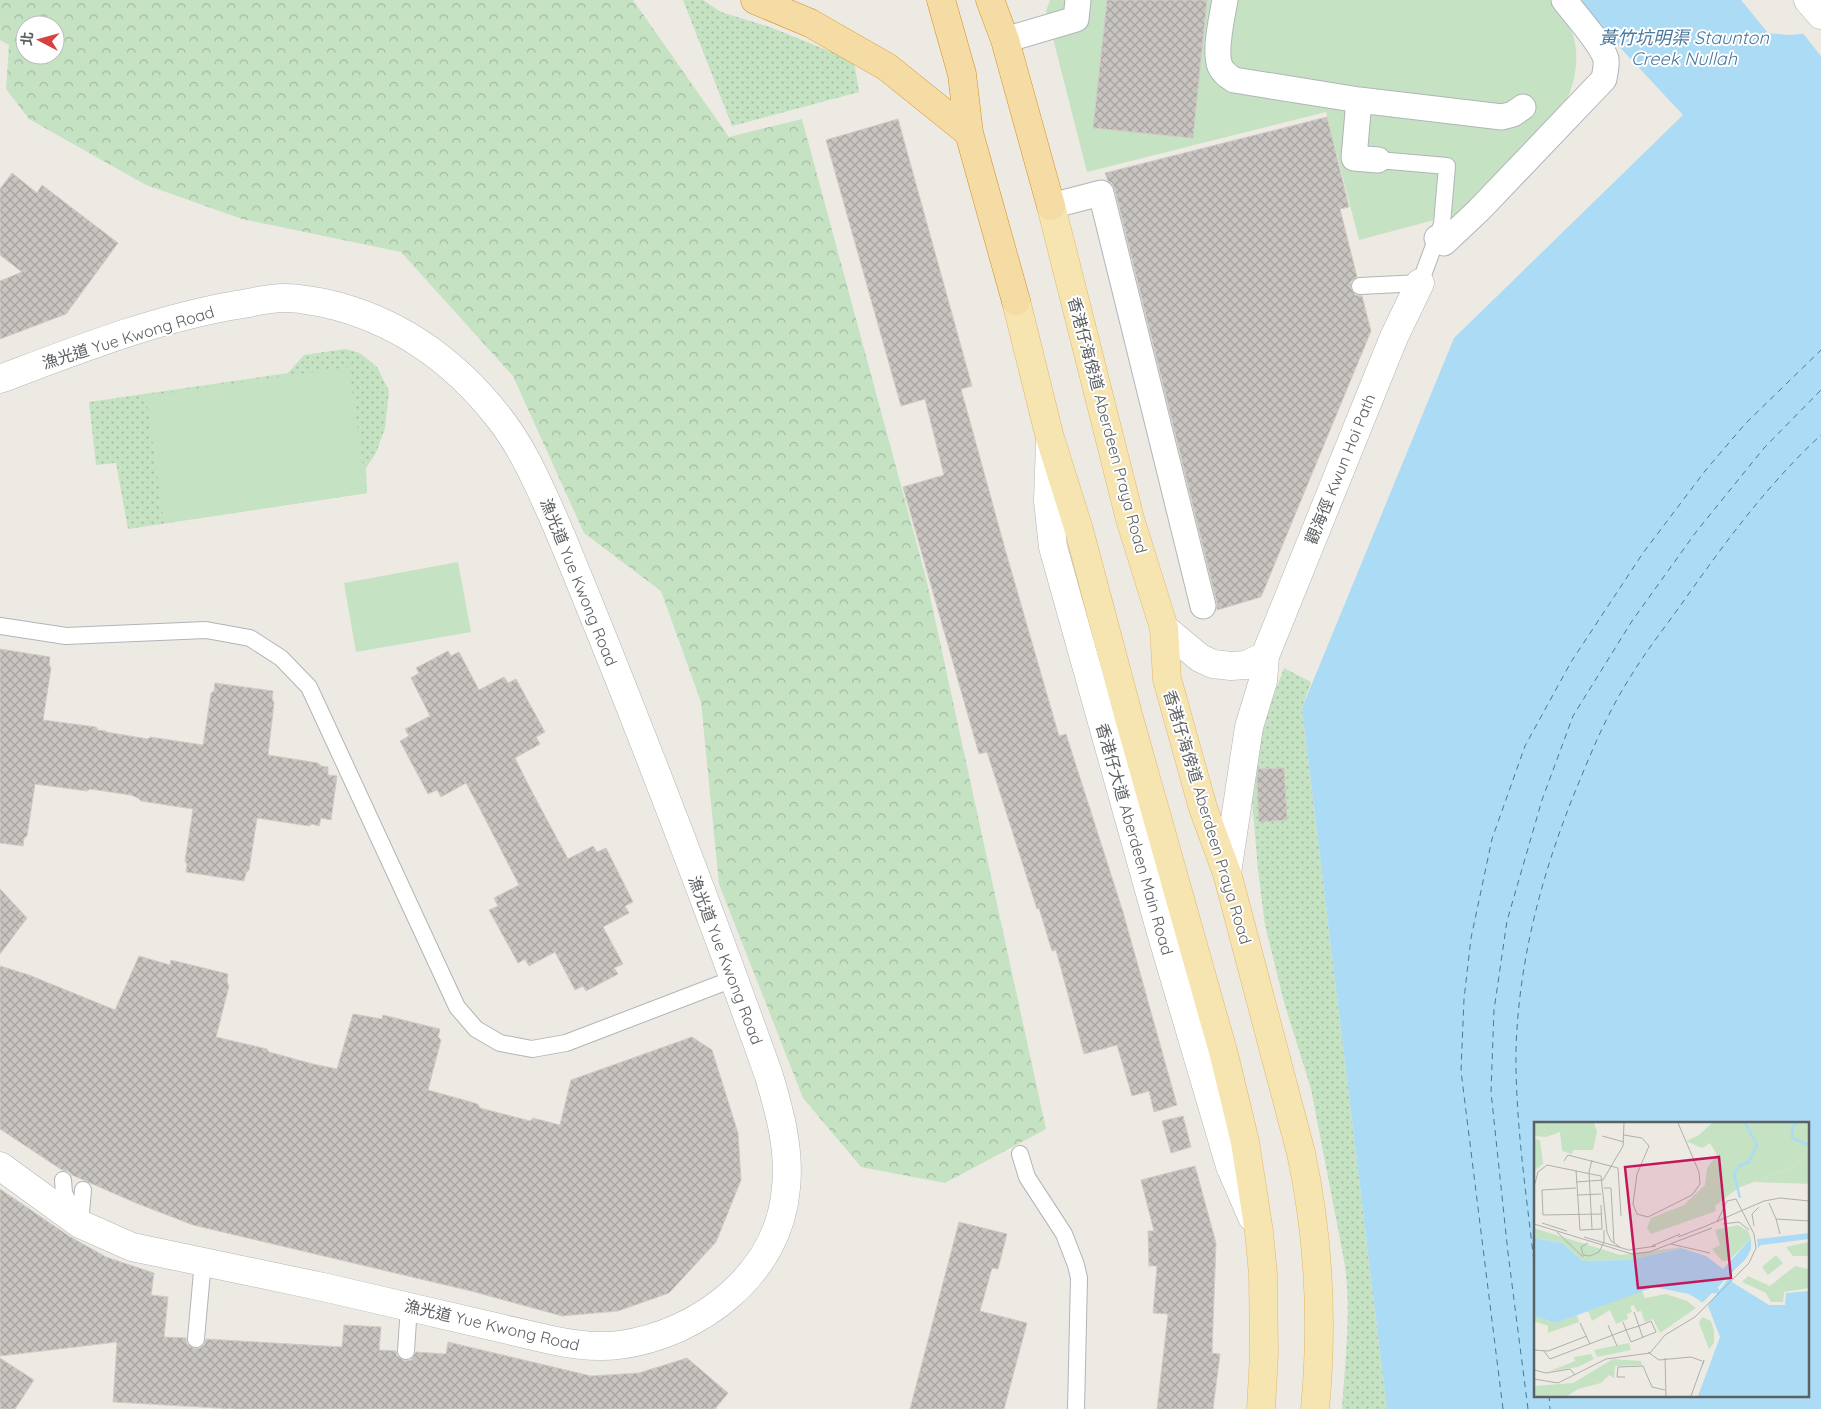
<svg xmlns="http://www.w3.org/2000/svg" width="1821" height="1409" font-family="Quicksand,'Noto Sans TC',sans-serif">
  <defs>
    <pattern id="green-dots" width="8" height="8" patternUnits="userSpaceOnUse" patternTransform="scale(1.25)"><rect width="8" height="8" fill="#c5e2c3"/><path d="M2 2h.1M6 6h.1" fill="none" stroke="#a3bba2" stroke-width="1.8" stroke-linecap="round"/></pattern>
    <pattern id="forest-crowns" width="20" height="18" patternUnits="userSpaceOnUse" patternTransform="scale(1.25)"><rect width="20" height="18" fill="#c5e2c3"/><path d="M2 6a3 3 0 1 1 6 0M12 15a3 3 0 1 1 6 0" fill="none" stroke="#a3bba2"/></pattern>
    <pattern id="building-cross-hatch" width="8" height="8" patternUnits="userSpaceOnUse" patternTransform="scale(1.25)"><rect width="8" height="8" fill="#c8c5c1"/><path d="M0 0l8 8M0 8l8-8" fill="none" stroke="#a6a3a0"/></pattern>
  </defs>
  <rect width="100%" height="100%" fill="#edeae4"/>
  <path fill="url(#green-dots)" d="M683 0H703L721 12 770 27 854 61 859 92 732 126Z
    M345 349 360 353 377 367 389 391 385 428 376 453 366 468 367 493 128 529 116 463 96 465 89 402 288 373 304 355Z
    M1284 668 1311 682 1302 708 1387 1409H1342C1345 1360 1352 1309 1344 1260L1311 1089 1284 1002 1265 925 1258 870 1251 788 1259 735Z"/>
  <path fill="url(#forest-crowns)" fill-rule="evenodd" d="M0 0H633L729 137 802 119 926 578 1046 1129 945 1183 861 1167 803 1098 719 884 701 702 661 591 584 533 513 376 401 252 242 219 146 185 29 119 6 89 9 45 0 40ZM25 25H55V55H25Z"/>
  <path fill="#c5e2c3" d="M1050 0H1551C1556 7 1563 14 1567 22 1582 47 1577 77 1566 102L1448 226 1438 219 1359 240 1326 112 1087 172 1046 11Z
    M349 367 367 493 164 523 146 396Z
    M458 562 471 632 356 652 344 583Z"/>
  <path fill="#abdbf5" fill-rule="evenodd" d="M1581 0H1741L1768 33 1789 35 1821 32V1409H1387L1302 708 1454 338 1683 115 1599 25ZM1535 1123H1807V1395H1535Z"/>
  <path fill="#edeae4" d="M1821 30V56L1801 31Z"/>
  <g fill="none" stroke-linecap="round" stroke-linejoin="round">
    <path stroke="#47789d" stroke-width="1" stroke-dasharray="6 5" stroke-linecap="butt" d="M1535 1271C1527 1198 1515 1123 1516 1049 1519 954 1545 862 1582 775 1595 743 1610 709 1629 679 1647 649 1670 621 1690 592 1729 537 1771 481 1821 435
      M1549 1395 1550 1409
      M1503 1409 1461 1071 1464 999 1471 938 1492 839 1525 746 1571 662 1643 553 1705 471 1745 424 1821 350
      M1528 1409 1508 1253 1491 1092 1494 1010 1507 921 1542 800 1573 716 1632 621 1696 532 1764 448 1821 390"/>
  </g>
  <path fill="url(#building-cross-hatch)" stroke="#d1ccc3" d="M1107 0H1207L1193 138 1093 128Z
    M1327 117 1349 207 1340 209 1357 277 1351 281 1350 287 1355 295 1362 296 1371 331 1261 597 1217 610V603L1115 190 1112 183 1108 181 1105 173Z
    M898 119 972 386 961 389 1007 556 1059 736 1066 734 1123 912 1177 1105 1154 1112 1149 1091 1132 1096 1117 1045 1084 1054 1056 950 1052 951 1039 908 1037 909 987 752 979 754 903 487 944 475 925 399 901 406 826 140Z
    M12 173 37 193 42 185 118 243 66 314 0 339V281L22 272 0 255V189Z
    M0 649 50 657 49 664 51 668 43 720 96 727 98 730 106 731V732L148 739 150 737 203 745 211 693 214 691 215 683 273 691 272 699 274 703 268 755 318 763 321 766 328 767V775L337 776 331 820 321 818 319 826 312 824 309 826 257 818 249 870 246 873 244 881 186 872 187 864 185 861 193 809 141 801 138 798 131 795 90 789 87 791 35 784 27 836 24 838 23 846 0 843Z
    M448 651 451 656 459 652 479 690 504 677 508 683 516 679 545 732 536 737 540 744 515 758 531 790 568 859 593 846 597 852 606 848 633 902 625 906 629 913 603 927 623 964 614 968 618 974 586 991 583 986 575 990 555 952 529 966 525 959 518 963 489 910 498 906 494 898 519 885 480 809 466 783 441 797 437 790 428 794 400 741 409 736 405 729 430 716 411 678 419 673 416 668Z
    M1284 768 1287 820 1259 822 1257 780 1258 769Z
    M0 889 27 918 0 954Z
    M139 956 170 965 171 960 228 974 227 982 229 986 216 1037 267 1049 269 1052 313 1064 337 1069 353 1014 382 1019 383 1015 440 1029 438 1037 441 1040 428 1090 478 1104 480 1108 530 1121 533 1118 560 1125 571 1080 692 1037 712 1050 738 1133 741 1180 716 1242 669 1293 618 1311 562 1316 471 1291 193 1225 136 1203 72 1175 68 1171 62 1170 0 1129V966L29 975 115 1010Z
    M1183 1116 1191 1147 1171 1153 1162 1121Z
    M1195 1166 1216 1243 1212 1353 1220 1354 1213 1409H1157L1168 1314 1153 1313 1157 1266H1149L1148 1231H1154L1141 1180Z
    M0 1189 69 1236 106 1257 154 1273 151 1295 168 1297 164 1337 186 1338 187 1344 195 1349 200 1348 204 1345 206 1339 342 1347 344 1325 381 1327 379 1350 396 1351 397 1356 405 1361 411 1360 416 1352 446 1354 448 1342 591 1376 639 1373 687 1358 728 1393 715 1409H235L113 1402 117 1342 0 1356Z
    M959 1222 1007 1234 998 1269 992 1268 980 1311 1027 1323 1004 1409H910Z
    M0 1358 34 1380 15 1409H0Z"/>
  <g fill="none" stroke-linecap="round" stroke-linejoin="round">
    <defs>
      <path id="service" d="M1360 286 1420 283 1442 224 1447 166 1378 160
        M0 626 66 636 206 630 250 638 281 658 309 687 457 1007 476 1029 500 1043 532 1049 566 1043 733 979
        M1020 1154 1027 1177 1064 1234 1076 1265 1079 1278 1076 1409
        M63 1180 64 1193 75 1216
        M80 1224 83 1190
        M196 1339 203 1261
        M406 1351 409 1306"/>
      <path id="pedestrian" d="M1225 0C1222 17 1214 51 1220 66 1223 73 1228 76 1234 80L1359 100 1502 117 1513 114 1523 107
        M1005 40 1076 19 1078 0
        M1359 100 1354 158 1378 160
        M1051 206 1101 193 1203 606
        M1437 238 1444 243 1479 210 1604 79C1605 72 1607 66 1606 59 1601 43 1575 14 1564 0"/>
      <path id="minor" d="M1050 443 1048 501 1053 547 1160 929 1230 1166 1252 1217
        M1164 628 1200 658 1213 664 1231 666 1246 665 1265 656
        M1227 873 1249 727 1263 681 1265 656 1394 337 1420 283"/>
      <path id="tertiary" d="M0 379C77 350 155 319 236 305 252 303 270 297 286 298 299 298 312 301 324 303 396 319 455 361 500 419 521 446 535 477 549 508 567 548 583 590 600 631 659 778 716 927 769 1076 780 1113 790 1150 786 1188 779 1274 700 1334 619 1345 596 1348 574 1345 551 1340L323 1287 132 1247 80 1224 0 1166"/>
      <path id="secondary" d="M1808 0 1821 15"/>
      <path id="primary" d="M1051 206 1130 519 1164 628 1167 679 1203 808 1227 873 1301 1153C1319 1237 1323 1324 1315 1409
        M1016 301 1050 438 1079 530 1129 718 1224 1055 1245 1142 1259 1232 1263 1274 1264 1354 1261 1409"/>
      <path id="trunk" d="M755 0 810 23 887 67 969 133
        M941 0 962 74 969 133 1016 301
        M990 0 1005 40 1051 206"/>
    </defs>
    <use href="#service" stroke="#b1b4b8" stroke-width="18"/>
    <use href="#pedestrian" stroke="#b1b4b8" stroke-width="27"/>
    <use href="#minor" stroke="#b1b4b8" stroke-width="29"/>
    <use href="#tertiary" stroke="#b1b4b8" stroke-width="29"/>
    <use href="#secondary" stroke="#b0b4b7" stroke-width="29"/>
    <use href="#primary" stroke="#e2b768" stroke-width="29"/>
    <use href="#trunk" stroke="#d88e19" stroke-width="29"/>
    <use href="#service" stroke="#fff" stroke-width="16"/>
    <use href="#pedestrian" stroke="#fff" stroke-width="25"/>
    <use href="#minor" stroke="#fff" stroke-width="28"/>
    <use href="#tertiary" stroke="#fff" stroke-width="28"/>
    <use href="#secondary" stroke="#fff" stroke-width="28"/>
    <use href="#primary" stroke="#f6e5b0" stroke-width="28"/>
    <use href="#trunk" stroke="#f4dca4" stroke-width="28"/>
  </g>
  <g text-anchor="middle" dominant-baseline="central" stroke-width="4" stroke-linejoin="round" paint-order="stroke">
    <g font-size="16" fill="#5c6063" stroke="#fff">
      <text transform="translate(128 337) rotate(-17)">漁光道 Yue Kwong Road</text>
      <text transform="translate(1108 425) rotate(75)">香港仔海傍道 Aberdeen Praya Road</text>
      <text transform="translate(1340 469) rotate(-68)">觀海徑 Kwun Hoi Path</text>
      <text transform="translate(579 582) rotate(68)">漁光道 Yue Kwong Road</text>
      <text transform="translate(1208 817) rotate(73)">香港仔海傍道 Aberdeen Praya Road</text>
      <text transform="translate(1135 839) rotate(74)">香港仔大道 Aberdeen Main Road</text>
      <text transform="translate(726 960) rotate(69)">漁光道 Yue Kwong Road</text>
      <text transform="translate(492 1325) rotate(13)">漁光道 Yue Kwong Road</text>
    </g>
    <g font-size="18" font-style="italic" fill="#47789d" stroke="#fff">
      <text x="1684" y="37">黃竹坑明渠 Staunton<tspan x="1684" dy="21">Creek Nullah</tspan></text>
    </g>
  </g>
  <g transform="translate(1534 1122)">
    <rect width="275" height="275" fill="#edeae4"/>
    <path d="M9 1H60L63 10 59 28H39L38 32 28 29 26 10 12 15ZM275 30V62L220 60 261 44ZM0 106 86 133 149 125 95 138 49 139 28 121 0 116ZM108 169 111 176 132 172 153 179 162 186 126 211 119 197 111 200 107 189 103 190 100 183 96 185 98 190 93 192 94 197 82 202 76 188 58 199 54 189ZM43 193 45 200 14 211V204L0 199V194L22 201Z" fill="#c5e2c3"/>
    <path d="M178 1H275V30L261 44 204 66 181 84 182 89 117 112 113 106 117 96 150 83 171 63 173 46 183 33 176 21 168 26 152 19 165 13ZM275 120V134H259L252 125ZM261 144 275 147V166L250 170 249 180H237L232 171 208 160 214 154 236 164ZM168 195 177 199 180 209V221L175 227 165 201ZM95 221 97 228 63 235 60 228ZM57 232 60 237 44 245 16 249 41 239 40 235ZM79 237 107 239 108 243 81 244 80 256 75 253 67 261 44 267 33 274H0V264L39 261Z" fill="#c5e2c3"/>
    <path d="M0 1H9L12 15 0 14ZM0 17 6 18 9 42 1 48Z" fill="#c5e2c3"/>
    <path d="M204 103 214 109 217 117 194 139H188L178 127 186 123 181 108ZM242 133 249 141 234 153 228 145ZM137 176 144 194 132 199 125 181Z" fill="#c5e2c3"/>
    <path d="M275 111V117L227 123 195 153 198 160 235 183H251L252 171 275 169V274H164L186 215 174 184 155 172 120 165 22 201 0 194V116L28 121 49 139 95 138 147 126 172 134 189 147 216 118Z" fill="#abdbf5"/>
    <path d="M217 115H223L224 128 197 153 172 186 167 182 212 137 217 127Z" fill="#edeae4"/>
    <path fill="none" stroke="#abdbf5" stroke-width="2.5" d="M262 1 258 7V16L275 23M206 76 200 52 205 44 215 40 223 23 211 1M29 127 36 140 58 152 67 172 80 180 66 170 62 156 64 152 126 143 151 148 181 171M0 144 45 146M0 146 49 148M49 147H88L124 139 139 140 165 151 185 169M53 148 89 149 134 141 161 151 184 171M188 172 218 208 233 247 238 274M184 174 212 206 227 243 234 274M187 174 217 212 232 250 236 274M0 188 26 195M28 195 35 189 63 181 65 171M255 274 275 256"/>
    <path fill="none" stroke="#afafac" stroke-width="1" d="M90 13 108 16 115 24 103 52 99 82 103 92 114 95 158 73 166 62 165 50 144 1M68 14 90 20M58 38 55 50 58 107M30 39 34 33 84 46 87 94M42 48 46 108 68 107 67 83M42 60 69 58 89 24 90 1M0 65 4 50 13 43 67 54 73 110 77 119 86 125M42 66 8 68 9 93 67 92M70 66H77L80 121M43 73 67 72M235 81 242 97M183 100 193 79 202 77 220 112M8 101 33 109M0 102 98 132 115 130 178 106M189 102 205 100 215 108M172 104 230 79 246 76 275 79M220 104 218 92 225 85M23 110 49 135M246 112 242 97 275 99M50 115 95 128 122 124M144 115 172 104M54 121 47 125 49 133 56 134 65 130 70 120V108M137 122 176 131M118 124 146 112M100 190 109 216M46 201 56 222M74 203 83 224M0 228 14 229 53 214M9 228 16 237 79 213 92 208 105 204 117 199 122 210 97 220 92 208 89 200M114 230 125 238 157 235 168 239M131 236 132 274M0 248 12 251 36 247 41 253M91 255H83L84 245 109 244 118 265 131 268M0 257 24 261 72 237 116 231 131 213 161 195 215 141 222 126 220 112M157 274 170 238 169 242"/>
    <path fill="#c2185b" fill-opacity="0.15" stroke="#c2185b" stroke-width="2.5" d="M185 35 197 156 104 166 91 45Z"/>
    <rect width="275" height="275" fill="none" stroke="#5c6063" stroke-width="2.5"/>
  </g>
  <g transform="translate(40 40) rotate(276)"><circle r="24" fill="#ffffff" stroke="#bebfc1"/>
  <path d="M0-4L9 19L0 12L-9 19Z" fill="#d64241"/>
  <text y="-8" font-size="14" font-weight="bold" text-anchor="middle" fill="#5c6063">北</text>
  </g>
</svg>
